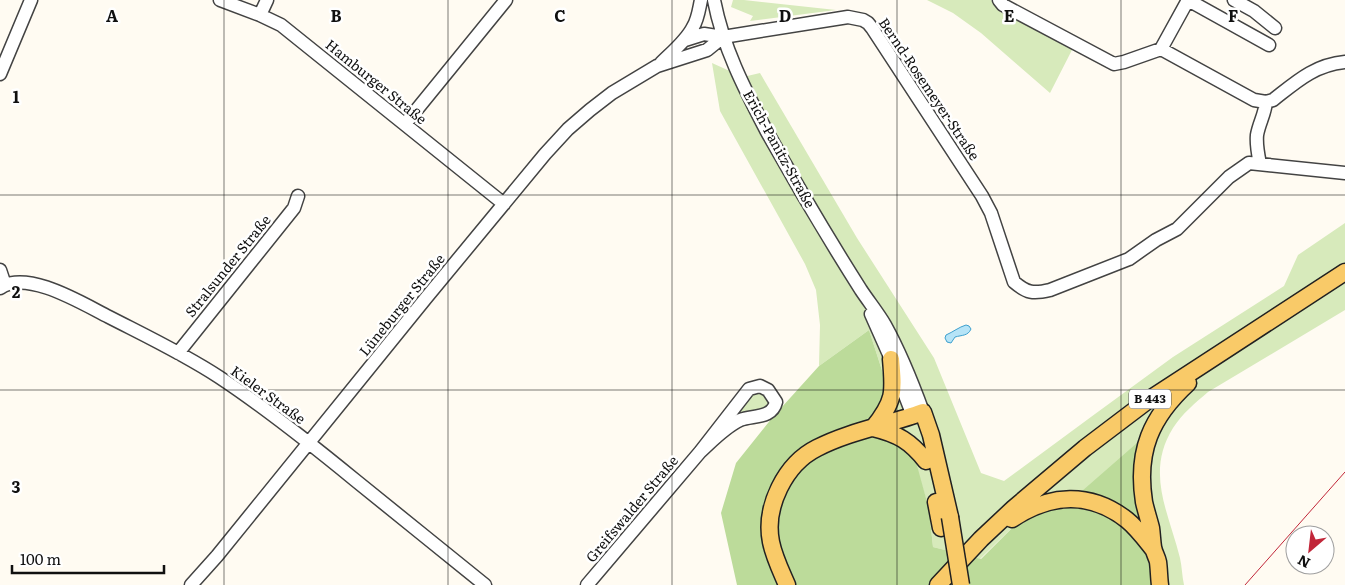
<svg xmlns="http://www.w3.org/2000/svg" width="1345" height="585" font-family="Literata,serif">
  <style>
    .green { fill: #d7eabb }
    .forest { fill: #bcdb9a }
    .water { fill: #b6e4f7; stroke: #3da0ce }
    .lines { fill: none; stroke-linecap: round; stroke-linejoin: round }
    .minor-casing { stroke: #434343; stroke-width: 15 }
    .major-casing { stroke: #212121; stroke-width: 19 }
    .minor { stroke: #fff; stroke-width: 12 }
    .major { stroke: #f9ca68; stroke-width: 16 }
    .tram { stroke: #c12639; stroke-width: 1 }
    .major-bridge-casing { stroke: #212121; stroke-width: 19; stroke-linecap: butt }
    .major-bridge { stroke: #f9ca68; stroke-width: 16 }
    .grid { fill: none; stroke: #101010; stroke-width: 1; stroke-opacity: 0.55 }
    .labels { text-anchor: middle; stroke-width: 5; stroke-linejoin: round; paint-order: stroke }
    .shield { fill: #fff; stroke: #585858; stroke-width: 1 }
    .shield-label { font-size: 12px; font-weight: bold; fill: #101010 }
    .street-label { font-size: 14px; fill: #101010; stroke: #fff }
    .grid-label { font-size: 16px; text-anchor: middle; font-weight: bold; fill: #101010; stroke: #fff; stroke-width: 5; stroke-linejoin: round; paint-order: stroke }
  </style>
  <rect width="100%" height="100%" fill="#fffbf2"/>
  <path class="green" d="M733,0H744L836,10L750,21L753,16L731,7Z
    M927,0H991L999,10L1073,48L1050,93L981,33L953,13Z
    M712,63L743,77L760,73L857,238L934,358L981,473L1004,481L1095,414L1173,357L1284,286L1298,255L1345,223V310L1208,392C1195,403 1182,414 1173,428C1145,473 1169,513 1180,558C1182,567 1182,576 1184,585H1152L1137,484L1025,515L980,559L933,547L929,509L903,422L888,389L869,330L819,366L820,325L816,290L805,264L720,111Z
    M760,386L775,408L732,419L734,409Z"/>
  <path class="forest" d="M869,330L888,389L903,422L913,451L929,509L933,547L981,559L1025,515L1066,505L1145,436L1137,484L1152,585H737L721,513L736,463L772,418L819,366Z"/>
  <path class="water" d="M966,325L969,326L971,329C968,336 962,335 955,337L951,343L947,342L945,338L946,335C953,332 959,327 966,325Z"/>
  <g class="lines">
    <defs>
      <path id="minor" d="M220,0L260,15L281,25L504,204
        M714,0C723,47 744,88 766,130C796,184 828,238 861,290C869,302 878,313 885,325C900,352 912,382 923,412
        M999,0L1003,5L1114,64L1124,62L1161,49L1254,100L1266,102L1273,100C1296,82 1314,65 1345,62
        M1188,0L1269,45
        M1234,0L1254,11L1275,28
        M260,15L267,0
        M685,40L704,34L723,37L848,17L863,20L868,23L872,28L982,196L991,213L1014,282C1027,293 1033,294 1050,290L1129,259L1156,240L1177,229L1229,177L1249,163L1345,173
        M1161,49L1188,0
        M661,63C672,52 686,41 693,27C698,19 699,9 701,0
        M0,74L31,0
        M405,124L506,0
        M1260,164C1258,154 1256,145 1257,135C1259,123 1265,114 1266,102
        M0,270L5,285
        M0,288C27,269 83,304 109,317C146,336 184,354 219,377C266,408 311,444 355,480C398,515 442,550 485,585
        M871,314L891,359L913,416
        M178,353L294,208L298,196
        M191,585L217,556L426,298L545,154L568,129L590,110L612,93L657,66L707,50L723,37
        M587,585L700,452L749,389L760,386L768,390L776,402C772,419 753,415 740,420C725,427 712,441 700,452"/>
      <path id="major" d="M873,428C895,401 894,392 891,359
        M873,428C898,434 910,441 926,461
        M936,502L941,528
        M1012,519C1050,494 1090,491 1127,520C1137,528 1145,539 1153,549
        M787,585C781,571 774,557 771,542C764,507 785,464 817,448C850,431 888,425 923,412L931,435L950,517
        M938,585L981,539L1014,508L1085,448L1147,401L1345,272
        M1160,585C1159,578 1159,569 1158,562C1157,557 1154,553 1153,547C1152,541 1152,535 1151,528C1149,520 1146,511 1144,502C1136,451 1151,417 1188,383"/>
    </defs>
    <use href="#minor" class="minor-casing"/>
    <use href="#major" class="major-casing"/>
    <use href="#minor" class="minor"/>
    <use href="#major" class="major"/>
    <path class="tram" d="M1245,585L1345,472"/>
    <defs>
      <path id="major-bridge" d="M950,517L961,585"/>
    </defs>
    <use href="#major-bridge" class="major-bridge-casing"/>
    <use href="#major-bridge" class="major-bridge"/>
  </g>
  <path class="grid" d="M224,0V585M448,0V585M672,0V585M897,0V585M1121,0V585M0,195H1345M0,390H1345"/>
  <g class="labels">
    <rect class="shield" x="1129" y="389.5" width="42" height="19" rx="4"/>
    <g class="shield-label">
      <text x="1150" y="403">B 443</text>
    </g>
    <g class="street-label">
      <text transform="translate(376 82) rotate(39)" y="5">Hamburger Straße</text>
      <text transform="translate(929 89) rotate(56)" y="5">Bernd-Rosemeyer-Straße</text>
      <text transform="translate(779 149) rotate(61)" y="5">Erich-Panitz-Straße</text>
      <text transform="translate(228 266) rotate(-51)" y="5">Stralsunder Straße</text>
      <text transform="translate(402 305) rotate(-51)" y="5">Lüneburger Straße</text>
      <text transform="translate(268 395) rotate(36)" y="5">Kieler Straße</text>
      <text transform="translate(632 509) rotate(-50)" y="5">Greifswalder Straße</text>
    </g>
  </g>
  <g class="grid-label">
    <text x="112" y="22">A</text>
    <text x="336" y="22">B</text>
    <text x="560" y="22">C</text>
    <text x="785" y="22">D</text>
    <text x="1009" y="22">E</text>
    <text x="1233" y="22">F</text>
    <text x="16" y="103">1</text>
    <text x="16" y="298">2</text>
    <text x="16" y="493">3</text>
  </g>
  <g transform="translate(1310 550) rotate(208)"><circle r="24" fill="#ffffff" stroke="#9f9f9f"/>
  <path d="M0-4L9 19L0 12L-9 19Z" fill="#c12639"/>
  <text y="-8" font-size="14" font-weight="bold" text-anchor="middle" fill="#101010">N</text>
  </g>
  <path d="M12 565v8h152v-8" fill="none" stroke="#101010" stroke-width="2.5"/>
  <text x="20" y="565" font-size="15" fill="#101010" stroke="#ffffff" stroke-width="4" paint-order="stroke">100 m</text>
</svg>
